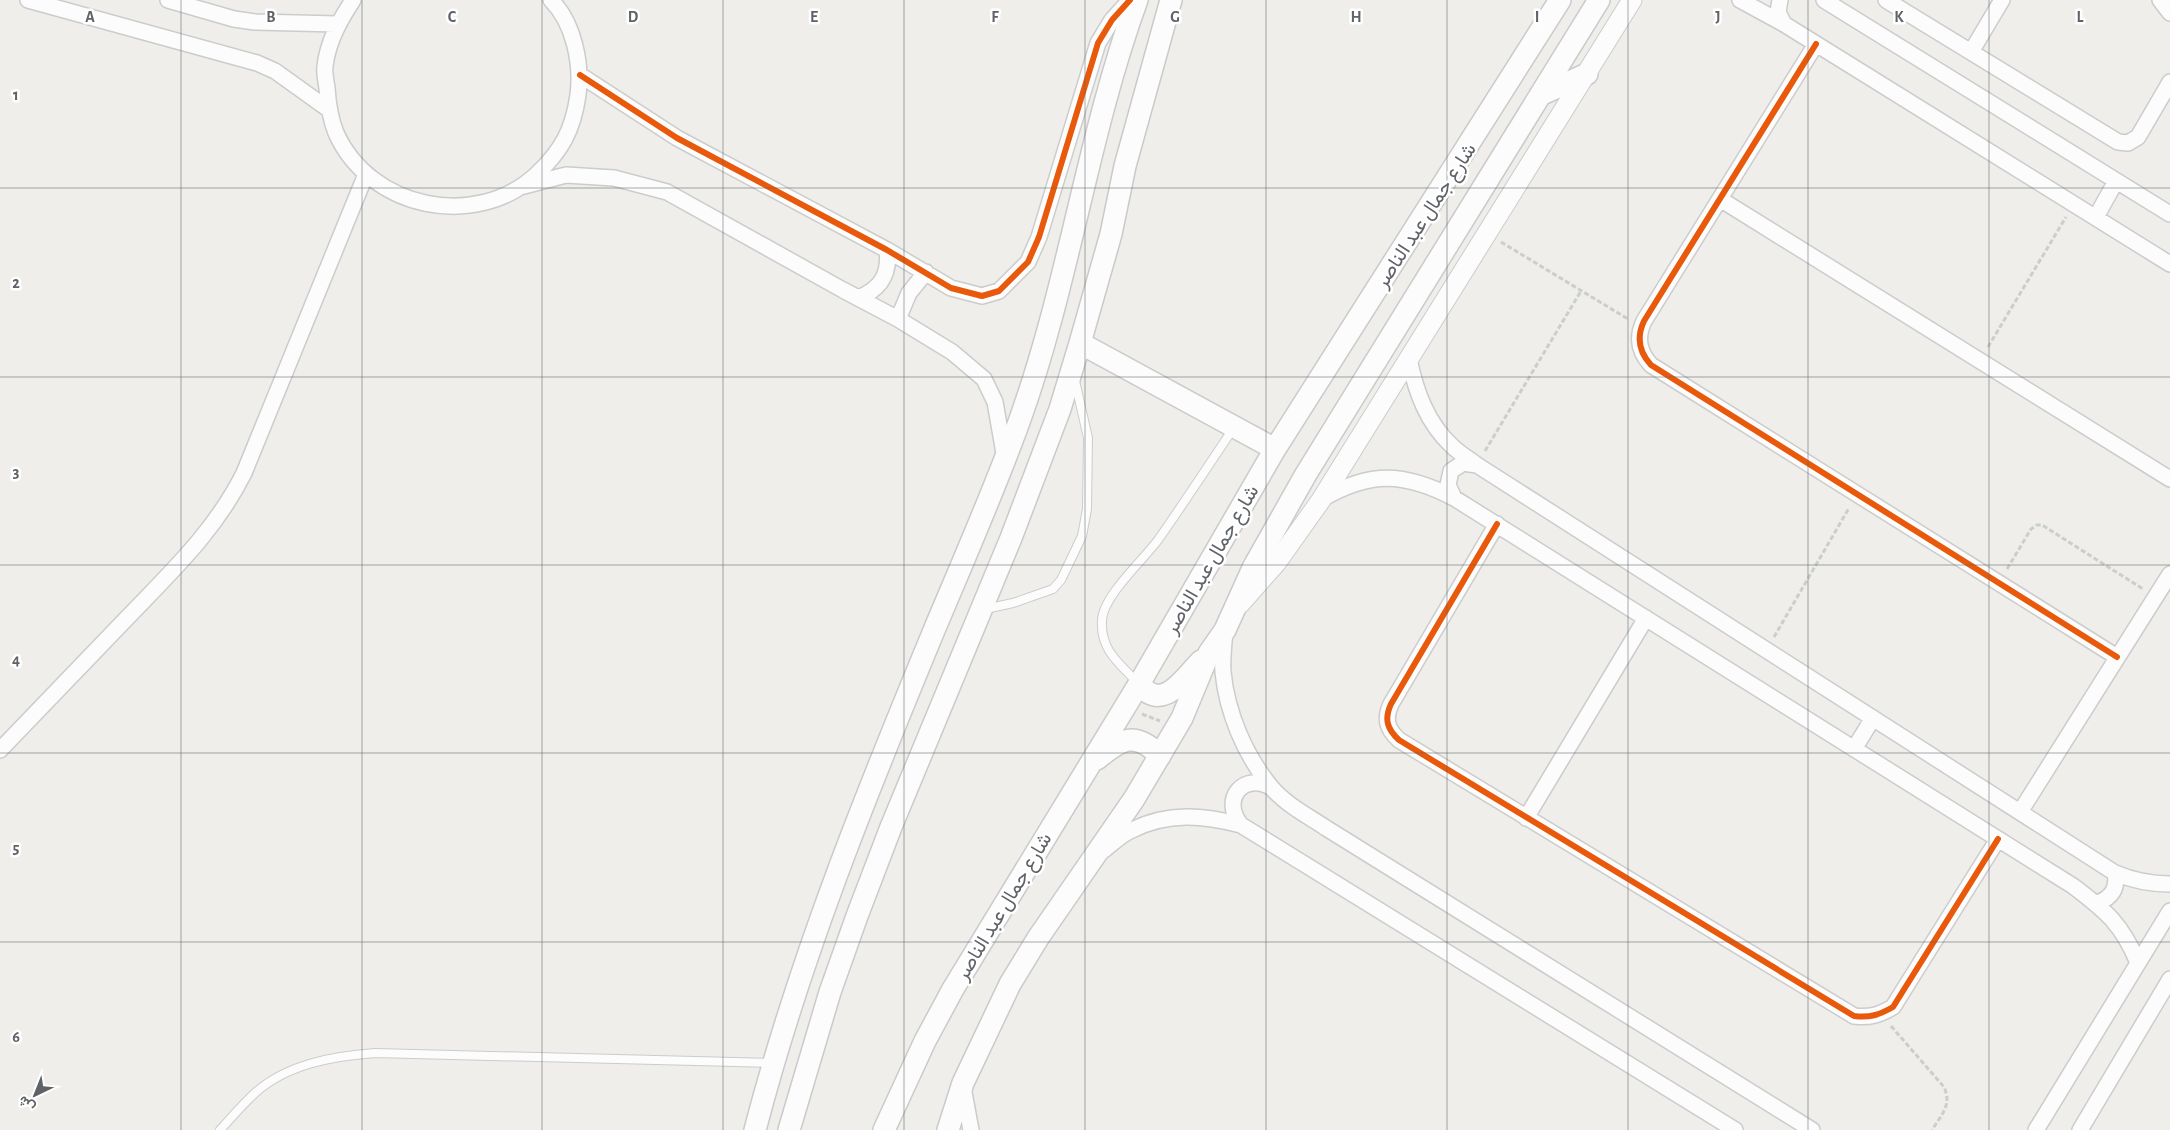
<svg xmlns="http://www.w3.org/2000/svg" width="2170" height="1130" font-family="'Alegreya Sans',Vazirmatn,sans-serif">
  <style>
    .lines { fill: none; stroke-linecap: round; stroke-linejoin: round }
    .service-casing { stroke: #cbcccc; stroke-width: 10 }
    .minor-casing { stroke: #cbcccc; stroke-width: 18 }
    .tertiary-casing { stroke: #cbcccc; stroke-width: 21 }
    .secondary-casing { stroke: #cacacb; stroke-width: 24 }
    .path { stroke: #cacfcc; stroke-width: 3; stroke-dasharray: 5 2.5; stroke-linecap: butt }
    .service { stroke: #fdfcfc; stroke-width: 8 }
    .minor { stroke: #fdfcfc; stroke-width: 15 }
    .tertiary { stroke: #fdfcfc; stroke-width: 19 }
    .secondary { stroke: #fdfcfc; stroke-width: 21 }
    .cycleway-casing { stroke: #fff; stroke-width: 9 }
    .cycleway { stroke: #e8590c; stroke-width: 6 }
    .grid { fill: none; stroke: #5f6368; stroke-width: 1; stroke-opacity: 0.55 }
    .labels { text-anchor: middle; stroke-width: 5; stroke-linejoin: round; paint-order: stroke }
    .street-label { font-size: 20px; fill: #5f6368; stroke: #fff }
    .grid-label { font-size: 16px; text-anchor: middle; font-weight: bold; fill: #5f6368; stroke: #fff; stroke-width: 5; stroke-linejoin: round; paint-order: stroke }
  </style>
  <rect width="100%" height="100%" fill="#efeeea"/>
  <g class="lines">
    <defs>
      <path id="service" d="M985,609L1013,603L1053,589L1061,580L1082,536L1087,509L1088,438L1075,381
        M1138,683C1119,663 1100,650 1102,620C1103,596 1144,559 1158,540C1184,503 1208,466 1233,429
        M220,1130C231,1118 242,1105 255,1093C287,1064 334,1056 375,1053L772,1063"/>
      <path id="minor" d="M28,0L257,63L275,71L328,109
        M168,0L234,19L255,22L337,24
        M353,0C340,20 328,41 325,66C324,73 326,81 327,88C328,104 330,118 336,133C370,209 476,231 537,174C562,150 573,130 578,95C582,64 574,23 551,0
        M1740,0L1784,24L2170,264
        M1780,0L1778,12L1784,24
        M1824,0L2170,214
        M1886,0L2118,142L2128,143L2138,137L2170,82
        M2160,0L2170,13
        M1816,44L1644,321C1636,338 1639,352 1651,365L2117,657
        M1971,52L2002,0
        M580,75L677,138L887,250L951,288L982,296L999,291L1028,262L1039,237L1098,43L1112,20L1130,0
        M524,186L566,175L614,178L667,192L843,290L898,319L952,352L984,379L995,402L1005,459
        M1720,199L2170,479
        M2096,217L2116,181
        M858,298C881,289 890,274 887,250
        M898,319L909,293L926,272
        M1409,359C1416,392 1427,423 1452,446C1459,453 1469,459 1477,465L2115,873C2134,881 2150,884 2170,884
        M1454,498L1448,485L1451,471L1463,463L1477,465
        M1322,499C1370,471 1404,472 1454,498L2073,886C2106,911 2122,924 2138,963
        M1497,524L1391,704C1384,719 1387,729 1399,740L1854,1016C1870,1018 1879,1015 1893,1007L1998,839
        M1225,630C1224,644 1222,658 1223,672C1227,713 1245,755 1271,787C1285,804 1308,816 1326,828L1812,1130
        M1854,749L1873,718
        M0,750C42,706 85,662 127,618C172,571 215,531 244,473L366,174
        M2020,812L2170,574
        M1526,818L1646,618
        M1241,825C1220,799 1244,771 1272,788
        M1104,850C1113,843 1122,834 1132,830C1168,812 1203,815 1241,825L1735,1130
        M2097,903C2112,898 2118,888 2115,873
        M963,1087L971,1130
        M2036,1130L2170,911
        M2080,1130L2170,979"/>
      <path id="tertiary" d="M1240,604L1277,562L1321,500L1632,0"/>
      <path id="secondary" d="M1540,95L1587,74
        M1080,343L1275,449
        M1139,684C1163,713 1183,679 1201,661
        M1097,759C1121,739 1135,730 1160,756
        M755,1130C800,957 867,792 935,628C964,559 994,491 1019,422C1069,284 1087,137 1137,0
        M789,1130L830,992L857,916L891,827L1011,538L1060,409L1080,343L1111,234L1125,166L1171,0
        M884,1130L925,1041L953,989L1139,684L1275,449L1560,0
        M948,1130L963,1083L1010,984L1038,938L1134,799L1182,718L1209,653L1225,630L1253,568L1306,474L1599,0"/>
    </defs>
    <use href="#service" class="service-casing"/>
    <use href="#minor" class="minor-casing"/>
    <use href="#tertiary" class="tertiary-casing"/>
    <use href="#secondary" class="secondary-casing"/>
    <path class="path" d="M1501,242L1628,319
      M1988,347L2066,217
      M1485,451L1581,291
      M2007,569L2031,529L2037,525H2042L2143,589
      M1774,637L1849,508
      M1142,714L1160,721
      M1891,1026L1944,1087C1952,1105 1942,1114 1932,1130"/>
    <use href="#service" class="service"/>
    <use href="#minor" class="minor"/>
    <use href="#tertiary" class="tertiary"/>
    <use href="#secondary" class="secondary"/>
    <defs>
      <path id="cycleway" d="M1816,44L1644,321C1636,338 1639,352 1651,365L2117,657
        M580,75L677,138L887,250L951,288L982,296L999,291L1028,262L1039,237L1098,43L1112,20L1130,0
        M1497,524L1391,704C1384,719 1387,729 1399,740L1854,1016C1870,1018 1879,1015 1893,1007L1998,839"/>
    </defs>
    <use href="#cycleway" class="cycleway-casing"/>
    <use href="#cycleway" class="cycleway"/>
  </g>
  <path class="grid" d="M181,0V1130M362,0V1130M542,0V1130M723,0V1130M904,0V1130M1085,0V1130M1266,0V1130M1447,0V1130M1628,0V1130M1808,0V1130M1989,0V1130M0,188H2170M0,377H2170M0,565H2170M0,753H2170M0,942H2170"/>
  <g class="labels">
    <g class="street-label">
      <text transform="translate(1425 215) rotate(-57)" y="7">شارع جمال عبد الناصر</text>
      <text transform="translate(1211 559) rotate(-60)" y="7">شارع جمال عبد الناصر</text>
      <text transform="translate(1003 906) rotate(-59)" y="7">شارع جمال عبد الناصر</text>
    </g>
  </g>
  <g class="grid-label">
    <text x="90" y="22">A</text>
    <text x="271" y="22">B</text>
    <text x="452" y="22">C</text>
    <text x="633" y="22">D</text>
    <text x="814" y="22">E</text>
    <text x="995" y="22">F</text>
    <text x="1175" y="22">G</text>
    <text x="1356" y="22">H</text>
    <text x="1537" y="22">I</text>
    <text x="1718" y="22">J</text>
    <text x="1899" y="22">K</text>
    <text x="2080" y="22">L</text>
    <text x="16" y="100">1</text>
    <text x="16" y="288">2</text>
    <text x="16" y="477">3</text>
    <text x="16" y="665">4</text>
    <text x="16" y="853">5</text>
    <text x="16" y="1042">6</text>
  </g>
  <g transform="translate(35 1095) rotate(223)" stroke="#ffffff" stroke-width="4" paint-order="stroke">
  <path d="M0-4L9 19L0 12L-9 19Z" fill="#5f6368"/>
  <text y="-8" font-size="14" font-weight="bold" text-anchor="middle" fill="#5f6368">ش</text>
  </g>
</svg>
